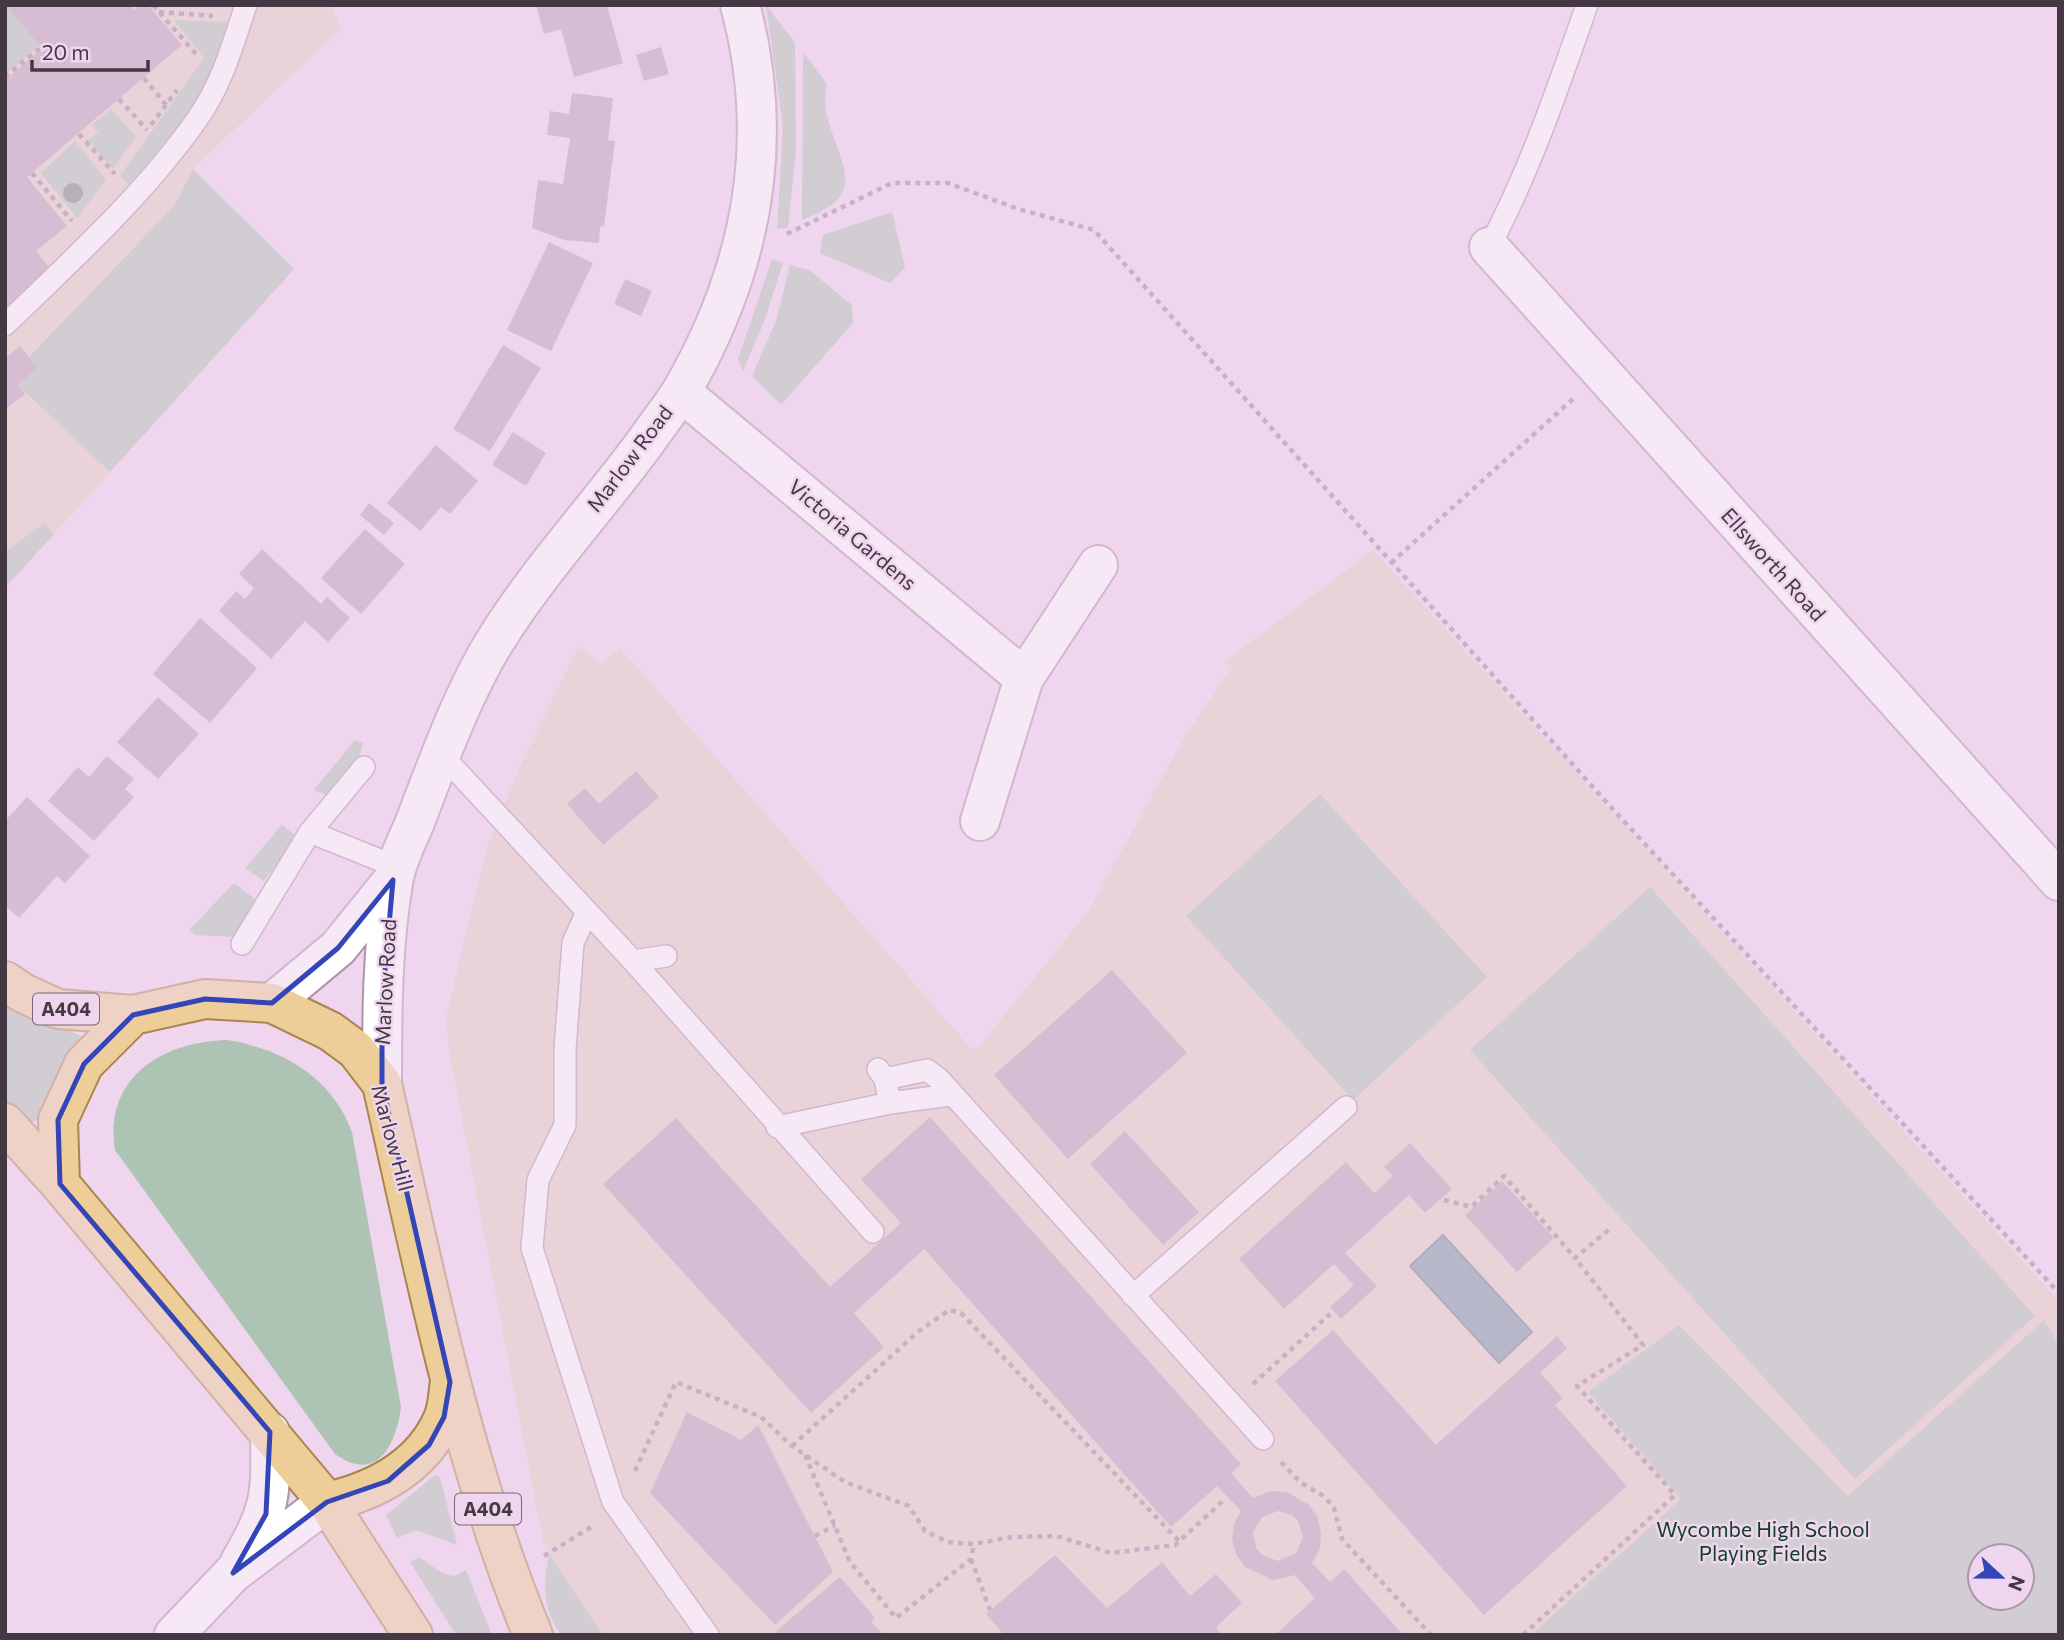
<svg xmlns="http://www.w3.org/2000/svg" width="2064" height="1640" font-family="Commissioner,sans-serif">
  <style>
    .education { fill: #e3d1c1; fill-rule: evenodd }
    .green { fill: #adc3b3; fill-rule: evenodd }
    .water { fill: #7497a2; stroke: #667b86; stroke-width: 2 }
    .building { fill: #b89fb6; fill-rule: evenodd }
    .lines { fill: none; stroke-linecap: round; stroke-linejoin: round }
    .service-casing { stroke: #ad94ab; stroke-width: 24 }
    .minor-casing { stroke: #ad94ab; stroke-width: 42 }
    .tertiary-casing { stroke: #ad94ab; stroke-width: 42 }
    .primary-casing { stroke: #ab854e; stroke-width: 42 }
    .path { stroke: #998697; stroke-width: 4.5; stroke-dasharray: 5 5; stroke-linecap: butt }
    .service { stroke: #fff; stroke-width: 21 }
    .minor { stroke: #fff; stroke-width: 38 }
    .tertiary { stroke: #fff; stroke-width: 38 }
    .primary { stroke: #eece98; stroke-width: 38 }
    .tree { fill: #74847f }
    .marked { fill: none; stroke: #3445b7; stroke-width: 5; stroke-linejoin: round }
    .labels { text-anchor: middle; stroke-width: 5; stroke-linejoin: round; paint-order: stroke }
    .shield { fill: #efd5ed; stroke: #776876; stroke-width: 2 }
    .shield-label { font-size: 19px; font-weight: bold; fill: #443943 }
    .street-label { font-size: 21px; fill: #443943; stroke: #efd5ed }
    .park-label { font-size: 21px; fill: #104125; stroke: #efd5ed }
  </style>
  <rect width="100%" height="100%" fill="#efd5ed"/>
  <path class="education" d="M5,5H331L341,28L193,169L294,269L5,588Z
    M1373,550L2059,1301V1635H603L549,1554L543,1541L450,1056L446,1017L487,848L517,773L578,647L602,663L620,648L968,1045L976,1050L1088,912L1184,738L1231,669L1224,662ZM1980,1556H2022V1598H1980Z"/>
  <path class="green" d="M5,5L40,45L5,75Z
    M766,5L795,43L796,150L788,228L777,229L783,127Z
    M174,20L227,22L215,66L199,103L132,188L120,176L204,58Z
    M803,52L827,84C826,92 824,103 826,111C837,163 874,193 802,220Z
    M111,109L136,137L113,169L88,140L98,132L92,125Z
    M75,141L106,180L77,218L41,173Z
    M193,169L294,269L110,472L18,385L38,368L29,357L175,205Z
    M892,212L905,267L890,283L820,253L823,235Z
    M772,259L783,263L764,322L743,371L738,359Z
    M790,265L809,270L852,305L853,323L781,405L752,376L776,321Z
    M44,523L54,534L5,588V552Z
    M355,740L363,743L360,754L326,795L314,790Z
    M1320,794L1487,977L1353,1100L1186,916Z
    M282,825L296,836L264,881L245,868Z
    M234,883L255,899L235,937L195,935L189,930Z
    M1650,887L2035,1316L1855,1479L1470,1050Z
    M5,1005L84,1037L44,1117L29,1124L20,1120L5,1102Z
    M227,1040C283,1049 332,1078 352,1132L401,1407C396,1445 377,1484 335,1454L115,1150C104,1078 161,1042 227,1040Z
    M2044,1320L2059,1345V1635H1531L1681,1499L1588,1392L1679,1325L1848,1496ZM1980,1556H2022V1598H1980Z
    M435,1475L440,1477L457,1545L416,1530L397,1538L386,1515Z
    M549,1554L603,1635H561C542,1609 543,1584 549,1554Z
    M419,1557L442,1573L454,1576L466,1570L492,1635H456L410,1562Z"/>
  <path class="water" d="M1443,1235L1532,1332L1499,1363L1410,1266Z"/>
  <path class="building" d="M5,5H130L134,10L140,5H148L182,45L27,177L67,226L36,251L53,272L5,312V81L42,48Z
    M536,5H607L623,63L574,77L561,29L544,34Z
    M661,47L669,74L644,81L636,55Z
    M572,93L613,98L608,140L615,141L604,226L600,227L599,243L564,240L532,228L538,180L563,184L570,138L547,135L550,111L569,114Z
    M549,242L593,263L551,351L507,330Z
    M625,279L652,291L641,316L614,304Z
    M503,345L541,368L490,451L453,429Z
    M20,346L38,368L18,385L25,394L5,410V358Z
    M513,432L546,453L526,486L492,465Z
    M436,445L478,481L450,514L441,507L420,531L387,503Z
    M369,503L394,523L384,535L360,515Z
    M365,529L405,564L361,614L321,578Z
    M262,549L321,604L327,597L350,618L328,642L305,621L271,659L219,611L236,591L245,599L254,588L239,574Z
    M200,618L257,668L210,723L153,674Z
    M158,697L199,734L158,779L117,742Z
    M107,756L134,779L125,789L134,797L94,841L48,801L78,767L89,777Z
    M636,771L659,797L603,845L567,804L585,788L599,804Z
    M27,797L90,856L65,883L57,876L19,918L5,905V821Z
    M1112,970L1187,1053L1068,1159L994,1075Z
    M930,1117L1241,1464L1231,1473L1253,1498L1271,1491L1287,1492L1309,1505L1318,1518L1321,1533L1320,1548L1312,1563L1330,1582L1344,1569L1403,1635H1275L1315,1598L1295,1575L1273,1580L1245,1567L1236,1554L1232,1539L1234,1524L1241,1511L1217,1486L1171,1527L924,1249L854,1313L884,1347L811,1413L603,1184L676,1118L830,1287L901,1223L861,1179ZM1278,1511L1292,1515L1298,1521L1303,1537L1296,1553L1278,1561L1262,1555L1256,1548L1253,1532L1262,1517Z
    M1125,1131L1199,1212L1163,1245L1090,1164Z
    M1410,1143L1452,1189L1425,1213L1409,1195L1345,1253L1377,1286L1341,1319L1330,1307L1354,1285L1334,1264L1284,1309L1239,1259L1346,1162L1374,1193L1393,1176L1384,1167Z
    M1502,1181L1554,1238L1517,1272L1465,1215Z
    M1333,1330L1436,1445L1557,1336L1567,1348L1540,1373L1563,1398L1555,1405L1627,1486L1484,1615L1275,1381Z
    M687,1412L741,1440L758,1425L833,1572L775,1625L650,1493Z
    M1055,1555L1107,1608L1162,1562L1190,1596L1216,1574L1242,1603L1216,1627L1221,1635H1004L986,1614Z
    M840,1577L875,1618L871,1622L884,1635H779L776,1631Z"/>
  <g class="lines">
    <defs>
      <path id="service" d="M1489,247C1530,171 1558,87 1587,5
        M5,325C72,260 145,194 198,118C222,84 233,44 246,5
        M441,754L633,961L873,1232
        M310,832L397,867
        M586,914L573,943L565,1049V1125L538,1180L532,1248L613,1502L708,1635
        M242,944L310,832L364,767
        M633,961L666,956
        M885,1079L927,1070L939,1079L1263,1439
        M890,1103L950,1095
        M777,1127L890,1103L885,1079L878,1069
        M1133,1296L1346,1107"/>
      <path id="minor" d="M1489,247L2059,881
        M681,392L1024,678L980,821
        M1024,678L1098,565
        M240,1562C272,1508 271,1494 270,1432
        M174,1635L233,1573L327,1502"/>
      <path id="tertiary" d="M272,1003L338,948L393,880
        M382,1084C382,1017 382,949 393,883C396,862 407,841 415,822C437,764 464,690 497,638C541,568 598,507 647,440C658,424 671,408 681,392C752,270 777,142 740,5"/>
      <path id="primary" d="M5,981L23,993L58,1009L133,1015L205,999L272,1003L330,1031L356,1050L382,1084C424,1269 460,1458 533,1635
        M5,1123L60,1184L327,1502L413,1635
        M60,1184L58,1120L84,1064L133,1015
        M327,1502C375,1491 422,1467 443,1419C448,1408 448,1393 450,1382"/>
    </defs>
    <use href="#service" class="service-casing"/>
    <use href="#minor" class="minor-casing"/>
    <use href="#tertiary" class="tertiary-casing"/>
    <use href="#primary" class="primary-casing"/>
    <path class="path" d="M153,5L196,54
      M159,12L213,16
      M5,77L41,47
      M144,78L166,105
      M119,99L147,130
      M151,125L177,90
      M79,134L115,174
      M32,173L72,221
      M787,234L892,183H948L1018,209L1094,230L1609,805L2059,1293
      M1391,563L1573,399
      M1444,1200L1471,1207L1504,1176L1575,1258
      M1253,1384L1330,1314
      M792,1446L919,1331L949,1310L961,1313L1179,1541
      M805,1455L850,1562L896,1618L971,1559L974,1544
      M1281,1462L1300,1482L1325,1497L1334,1508L1342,1539L1431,1635
      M635,1471L676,1382L761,1417L792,1446L845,1482L909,1506L925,1531L948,1542L974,1544L1012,1537L1057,1536L1111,1553L1175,1545L1224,1500
      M815,1536L835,1525
      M544,1556L593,1526
      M971,1559L990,1610
      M1523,1635L1675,1495L1577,1386L1643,1345L1575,1258L1612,1227"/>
    <use href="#service" class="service"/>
    <use href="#minor" class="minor"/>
    <use href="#tertiary" class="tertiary"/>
    <use href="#primary" class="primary"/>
  </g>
  <circle class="tree" cx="73" cy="193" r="10"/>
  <path d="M0 0H2064V1640H0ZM393,880L382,1004V1084L450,1382L444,1417L429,1445L388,1481L327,1502L233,1573L266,1514L270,1432L60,1184L58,1120L84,1064L133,1015L205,999L272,1003L338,948Z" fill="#efd5ed" fill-opacity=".55" fill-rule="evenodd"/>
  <path class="marked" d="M393,880L382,1004V1084L450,1382L444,1417L429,1445L388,1481L327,1502L233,1573L266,1514L270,1432L60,1184L58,1120L84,1064L133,1015L205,999L272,1003L338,948Z"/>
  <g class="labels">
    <g class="shield">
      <rect x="33" y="993.5" width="66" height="31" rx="5"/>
      <rect x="455" y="1493.5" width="66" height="31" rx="5"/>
    </g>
    <g class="shield-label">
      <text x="66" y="1016">A404</text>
      <text x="488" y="1516">A404</text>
    </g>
    <g class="street-label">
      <text transform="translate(630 459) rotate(-53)" y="7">Marlow Road</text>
      <text transform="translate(852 535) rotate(40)" y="7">Victoria Gardens</text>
      <text transform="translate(1773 565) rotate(48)" y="7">Ellsworth Road</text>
      <text transform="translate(386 982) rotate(-87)" y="7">Marlow Road</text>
      <text transform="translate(392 1138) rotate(75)" y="7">Marlow Hill</text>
    </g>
    <g class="park-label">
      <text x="1763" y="1537">Wycombe High School<tspan x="1763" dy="24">Playing Fields</tspan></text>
    </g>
  </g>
  <rect width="2064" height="1640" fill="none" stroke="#443943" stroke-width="14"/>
  <g transform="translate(2001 1577) rotate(112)"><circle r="33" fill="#efd5ed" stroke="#ab97a9" stroke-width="2"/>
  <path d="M0-5L12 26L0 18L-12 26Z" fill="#3445b7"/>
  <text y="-10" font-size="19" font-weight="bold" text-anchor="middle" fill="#443943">N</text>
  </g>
  <path d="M32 60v10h116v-10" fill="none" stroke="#443943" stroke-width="3.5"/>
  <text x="42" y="60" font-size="21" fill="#443943" stroke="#efd5ed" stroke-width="5" paint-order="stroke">20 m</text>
</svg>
